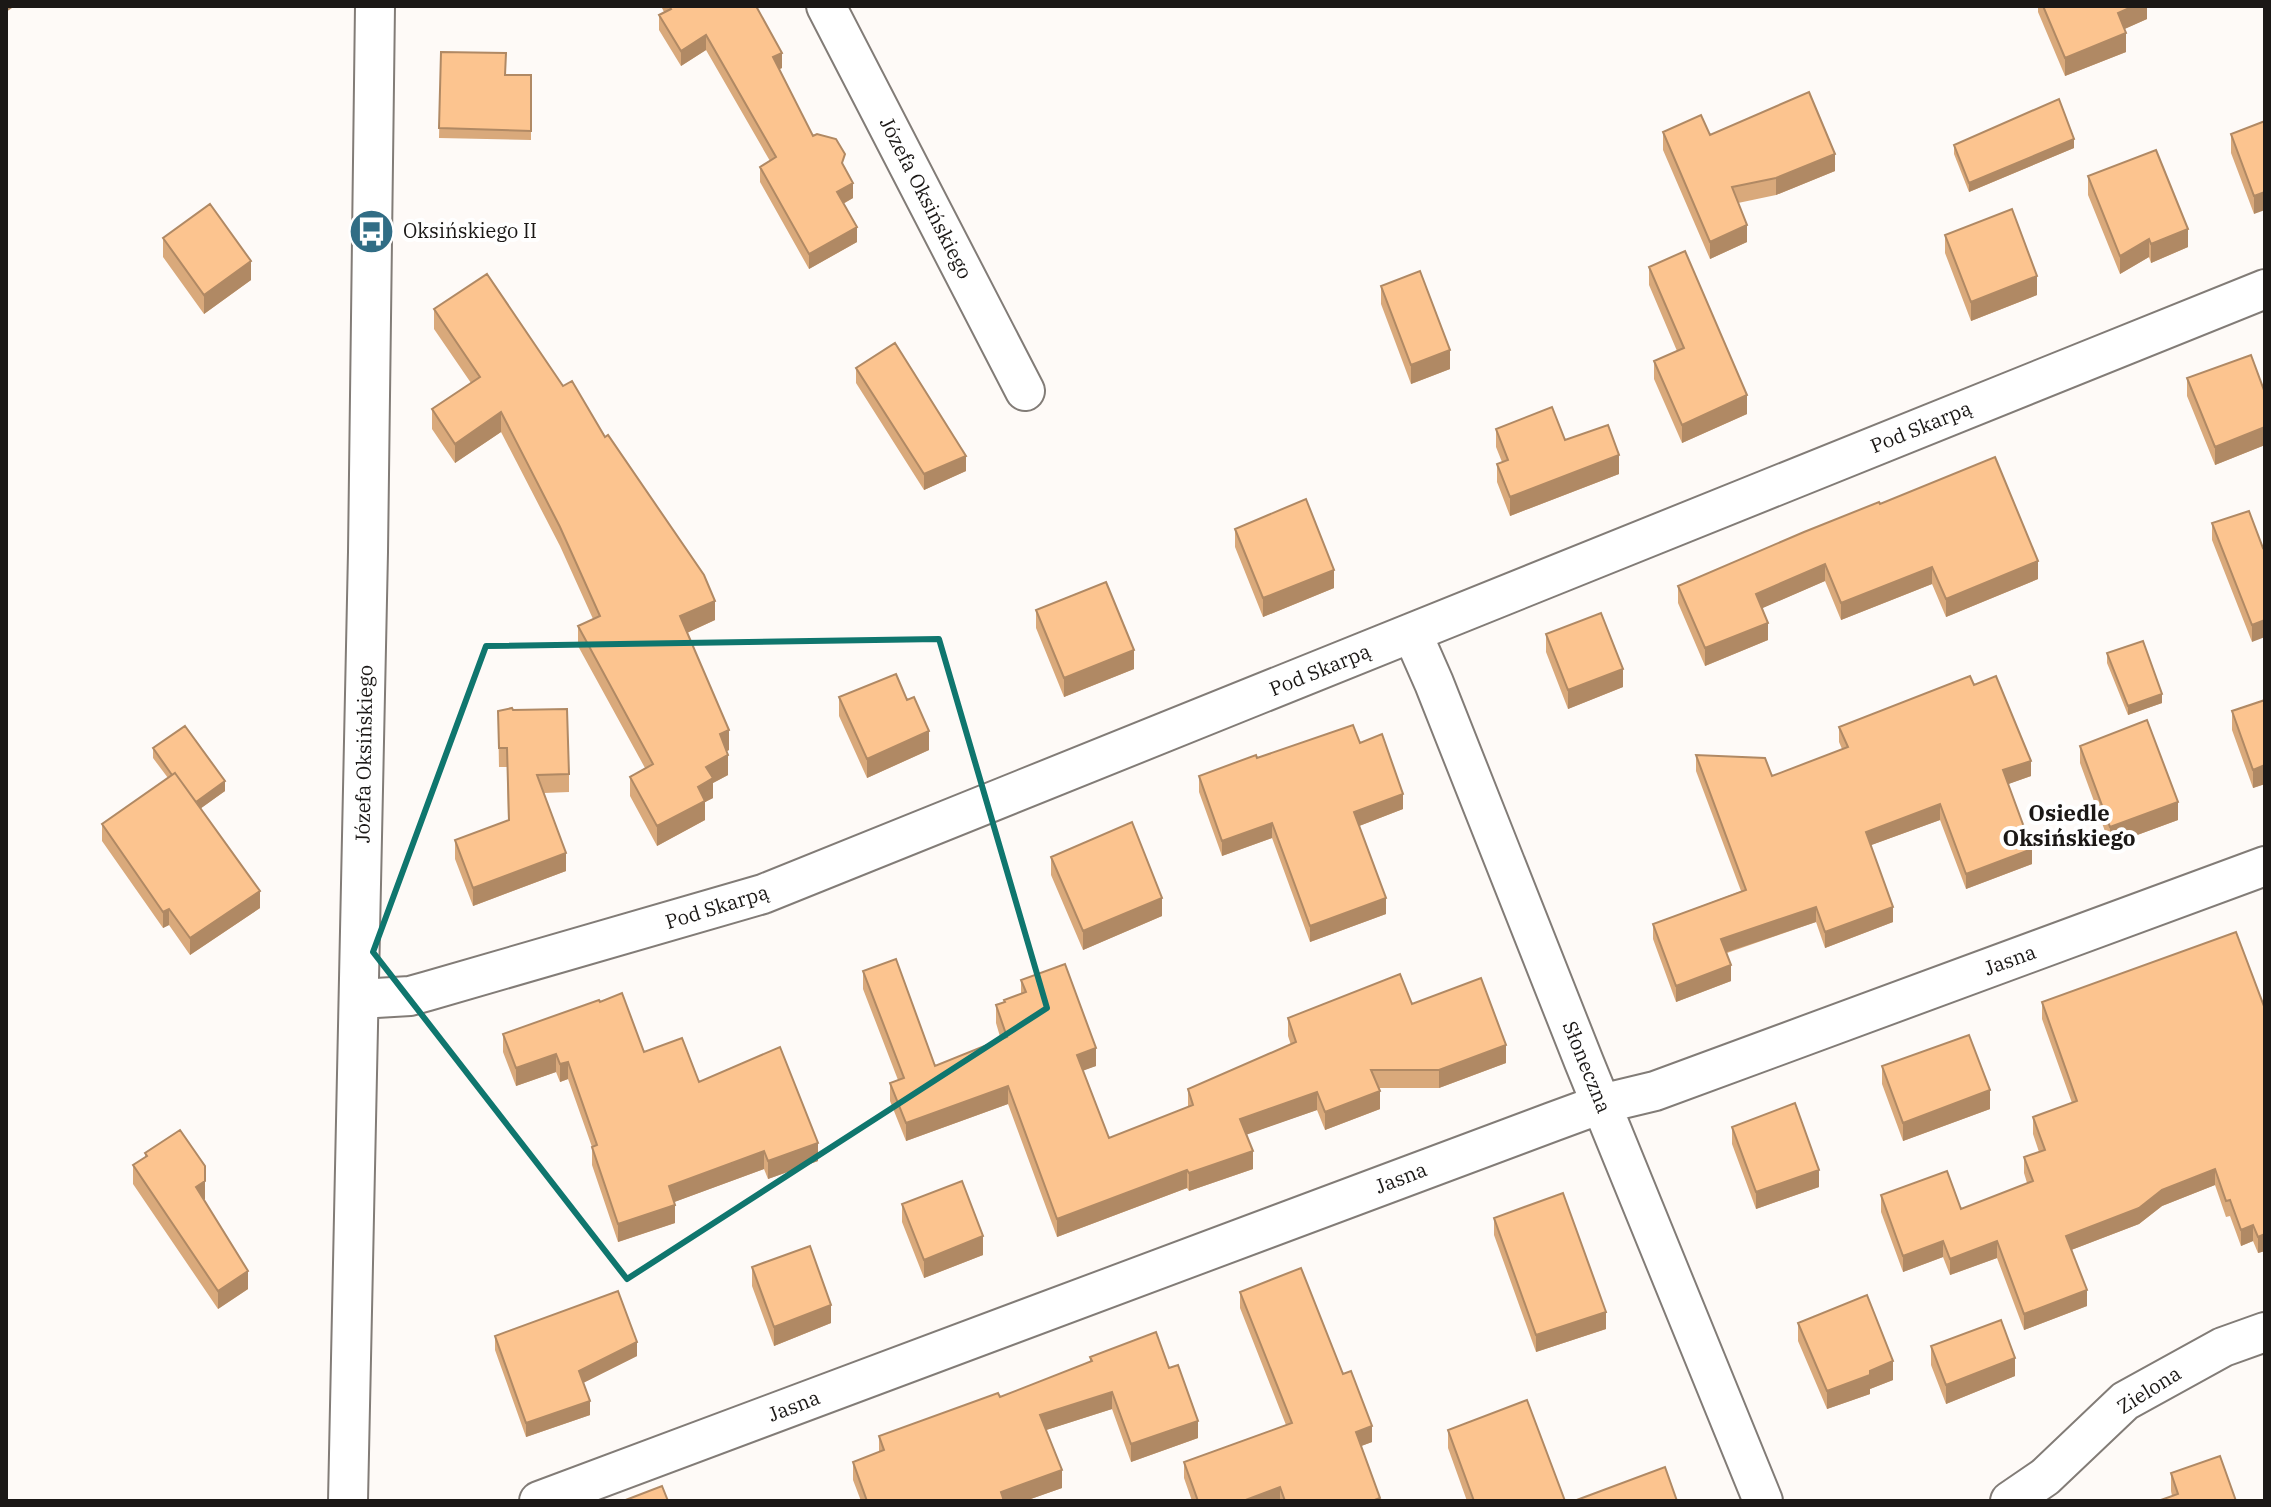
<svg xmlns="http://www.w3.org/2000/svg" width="2271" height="1507" font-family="'IBM Plex Serif',serif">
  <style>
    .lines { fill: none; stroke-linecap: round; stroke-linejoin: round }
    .street-casing { stroke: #827c77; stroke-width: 42 }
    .street { stroke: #fff; stroke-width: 38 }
    .wall { fill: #d9a97b }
    .shaded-wall { fill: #b08964 }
    .building { fill: #fcc48f; stroke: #b08964; stroke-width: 2 }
    .marked { fill: none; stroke: #0f766e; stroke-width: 6; stroke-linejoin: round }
    .labels { text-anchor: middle; stroke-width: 8; stroke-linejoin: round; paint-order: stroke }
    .street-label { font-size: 20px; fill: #1b1816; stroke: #fff }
    .poi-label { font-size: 20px; fill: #1b1816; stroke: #fff; text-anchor: start }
    .neighbourhood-label { font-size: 22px; font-weight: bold; fill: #1b1816; stroke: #fff }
  </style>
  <rect width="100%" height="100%" fill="#fefaf7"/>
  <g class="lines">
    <defs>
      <path id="street" d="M826,6L1025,391
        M1412,633L1434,683L1584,1062L1763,1501
        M359,999L410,996L428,991L763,894L2265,289
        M348,1501L368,552L375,6
        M539,1501L1552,1122L1601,1104L1655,1091L2265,866
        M2010,1501L2045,1477L2125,1401L2223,1347L2265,1332"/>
    </defs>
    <use href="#street" class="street-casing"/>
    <use href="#street" class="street"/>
  </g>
  <path class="wall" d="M661,6H756L782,68L779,69L813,136L845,167L853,198L843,204L857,242L809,269L760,182V167L770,161L706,50L681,66L659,30V15L664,12Z
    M2038,6H2147V19L2124,29L2126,52L2065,76L2038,12Z
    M441,52L505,75H531V140L439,138Z
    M2265,121L2254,214L2231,153V134Z
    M1663,132L1710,135L1835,171L1776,195L1738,203L1747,242L1710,259L1663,150Z
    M1954,145L2074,148L1969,192L1954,154Z
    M2088,176L2188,247L2151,263L2149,257L2120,274L2088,195Z
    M1945,235L2037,295L1971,321L1945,253Z
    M163,238L251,280L204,314L163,257Z
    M1649,267L1747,414L1682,443L1654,379V361L1677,351L1649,285Z
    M1381,286L1450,369L1411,384L1381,304Z
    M434,309L715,620L687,633L729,750L727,751L728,775L713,783V798L705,802V820L657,846L630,796V777L645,768L578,646V626L593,619L560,546L501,432L455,463L432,429V409L471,383L434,329Z
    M856,368L966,471L924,490L856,383Z
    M2187,378L2265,393V445L2215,465L2187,396Z
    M1496,429L1565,440L1619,474L1510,516L1497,482V464L1502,462L1496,447Z
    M1880,504L2038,579L1946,617L1932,584L1841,620L1825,581L1762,608L1768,640L1705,666L1678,603V586Z
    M2212,523L2263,548L2252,642L2212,540Z
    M1235,529L1334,588L1263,617L1235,547Z
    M1036,610L1134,669L1064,697L1036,628Z
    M1546,634L1623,687L1568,709L1546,652Z
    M2107,653L2162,703L2128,715L2107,663Z
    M1974,685L2031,776L2008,784L2032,864L1966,889L1940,820L1871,845L1893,922L1825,948L1816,922L1727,953L1731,981L1676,1002L1653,939V924L1741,891L1696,771V755L1772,776L1842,749L1839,742V727Z
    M839,697L929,750L867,778L839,716Z
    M2265,700V784L2253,788L2232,730V711Z
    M513,710L569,774V792L544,793L566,871L473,906L455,859V840L508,820L507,767H499L498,711Z
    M1360,743L1403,809L1359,826L1386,914L1310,942L1272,838L1222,856L1199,792V776L1257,758Z
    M2080,746L2178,820L2110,845L2080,763Z
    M153,748L225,791L201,808L260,908L190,955L169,925L163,928L102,841V824L168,778L153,758Z
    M1051,857L1162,916L1083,950L1051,875Z
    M863,971L935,1066L1001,1040L996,1023V1005L1004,1003V1000L1021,994V980L1096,1066L1083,1070L1109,1138L1188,1107V1089L1291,1045L1288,1036V1018L1412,1004L1506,1063L1439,1088H1378L1380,1109L1325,1130L1317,1110L1247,1134L1253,1169L1189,1191L1187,1188L1057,1237L1008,1104L906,1141L890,1101V1083L898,1080L863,989Z
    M600,1002L644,1052L699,1082L818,1161L768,1179L764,1169L674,1202L675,1223L618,1242L592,1165V1147L568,1079L560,1082L556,1072L516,1086L503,1052V1034Z
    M2042,1002L2265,1009V1251L2258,1253L2253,1241L2241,1246L2230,1216L2226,1217L2215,1185L2162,1206L2139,1224L2071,1250L2087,1306L2024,1330L1997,1258L1950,1275L1943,1257L1903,1272L1881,1212V1195L1961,1209L2027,1183L2024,1173V1157L2039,1152L2033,1134V1117L2072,1103L2042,1019Z
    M1882,1066L1990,1109L1903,1141L1882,1084Z
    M1732,1127L1819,1187L1756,1209L1732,1144Z
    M145,1153L205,1199L204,1200L248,1289L218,1309L133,1184V1165L145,1157Z
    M902,1204L983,1255L924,1278L902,1222Z
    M1494,1218L1606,1329L1536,1352L1494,1235Z
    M752,1267L831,1323L774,1346L752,1286Z
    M1240,1292L1343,1374L1372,1442L1361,1446L1380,1501H1192L1184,1478V1462L1286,1425L1240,1308Z
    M1798,1323L1893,1380L1870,1389V1394L1827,1409L1798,1341Z
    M495,1336L637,1356L583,1383L590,1415L526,1437L495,1350Z
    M1931,1346L2015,1376L1946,1404L1931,1365Z
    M1090,1357L1198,1438L1131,1462L1112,1409L1046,1430L1062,1488L1025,1501H861L853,1480V1462L879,1452V1436L1000,1397L1090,1362Z
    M1448,1430L1565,1501H1467L1448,1448Z
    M2171,1473L2236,1501L2172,1496L2171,1491Z"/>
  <path class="shaded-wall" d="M6,6H15L6,12Z
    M2134,6H2147V19L2118,32V13Z
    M2126,33V52L2065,76V58Z
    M706,35V50L681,66V51Z
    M782,53V68L773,72V57Z
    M2074,139V148L1969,192V183Z
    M1835,154V171L1776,195V178Z
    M853,183V198L837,207V192Z
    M2265,192V210L2254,214V196Z
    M1747,225V242L1710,259V242Z
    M857,227V242L809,269V254Z
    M2188,229V247L2151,263V244Z
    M2149,239V257L2120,274V256Z
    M251,261V280L204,314V295Z
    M2037,276V295L1971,321V302Z
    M1450,350V369L1411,384V365Z
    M1747,395V414L1682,443V425Z
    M501,412V432L455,463V444Z
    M2265,427V445L2215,465V447Z
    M1619,455V474L1510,516V497Z
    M966,456V471L924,490V474Z
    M2038,561V579L1946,617V599Z
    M1825,564V581L1756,611V594Z
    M1932,567V584L1841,620V603Z
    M1334,570V588L1263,617V598Z
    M715,601V620L680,636V616Z
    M2265,620V637L2252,642V625Z
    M1768,623V640L1705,666V648Z
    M1134,650V669L1064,697V678Z
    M1623,669V687L1568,709V690Z
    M2162,694V703L2128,715V706Z
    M729,730V750L720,754V734Z
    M929,731V750L867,778V759Z
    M728,755V775L713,783V798L705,802V820L657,846V826L698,787L706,767Z
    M2031,761V776L2003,786V770Z
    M2265,765V784L2253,788V770Z
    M225,781V791L193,814V805Z
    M1403,794V809L1354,828V812Z
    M2178,802V820L2110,845V827Z
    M1940,804V820L1866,847V832Z
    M1272,823V838L1222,856V841Z
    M2032,849V864L1966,889V874Z
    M566,853V871L473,906V888Z
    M260,891V908L190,955V938Z
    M1162,898V916L1083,950V931Z
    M1386,898V914L1310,942V926Z
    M1816,907V922L1721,954V939Z
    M1893,907V922L1825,948V932Z
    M169,909V925L163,928V912Z
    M1731,965V981L1676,1002V986Z
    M1506,1045V1063L1439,1088V1070Z
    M1096,1048V1066L1077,1073V1055Z
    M556,1054V1072L516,1086V1068Z
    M568,1062V1079L560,1082V1064Z
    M1008,1086V1104L906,1141V1123Z
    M1990,1090V1109L1903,1141V1123Z
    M1380,1091V1109L1325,1130V1112Z
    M1317,1092V1110L1240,1137V1119Z
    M818,1143V1161L768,1179V1161Z
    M764,1151V1169L669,1204V1186Z
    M1253,1151V1169L1189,1191V1173Z
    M2215,1169V1185L2162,1206L2139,1224L2066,1252V1236L2162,1190Z
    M1187,1170V1188L1057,1237V1219Z
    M1819,1170V1187L1756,1209V1192Z
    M205,1181V1199L196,1205V1187Z
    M675,1205V1223L618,1242V1224Z
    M2253,1225V1241L2241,1246V1230Z
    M2265,1234V1251L2258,1253V1237Z
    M983,1236V1255L924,1278V1260Z
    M1943,1241V1257L1903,1272V1256Z
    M1997,1241V1258L1950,1275V1259Z
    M248,1271V1289L218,1309V1291Z
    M2087,1290V1306L2024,1330V1314Z
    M831,1305V1323L774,1346V1327Z
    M1606,1312V1329L1536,1352V1335Z
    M637,1342V1356L579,1385V1371Z
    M2015,1358V1376L1946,1404V1385Z
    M1893,1361V1380L1870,1389V1394L1827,1409V1391Z
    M1112,1392V1409L1040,1432V1415Z
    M590,1401V1415L526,1437V1423Z
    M1198,1421V1438L1131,1462V1444Z
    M1372,1426V1442L1356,1448V1432Z
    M1062,1470V1488L1025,1501H1001V1492Z
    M1280,1487V1501H1243Z"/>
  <path class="building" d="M669,6H756L782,53L773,57L813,136L817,134L836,139L845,154L842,163L853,183L837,192L857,227L809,254L760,167L776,157L706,35L681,51L659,15L671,9Z
    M2043,6H2134L2118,13L2126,33L2065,58Z
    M441,52L506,53L505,75H531V131L439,128Z
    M1809,92L1835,154L1776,178L1732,187L1747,225L1710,242L1663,132L1701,115L1710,135Z
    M2059,99L2074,139L1969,183L1954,145Z
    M2265,121V192L2254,196L2231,134Z
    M2156,150L2188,229L2151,244L2149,239L2120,256L2088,176Z
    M210,204L251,261L204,295L163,238Z
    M2012,209L2037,276L1971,302L1945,235Z
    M1685,251L1747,395L1682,425L1654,361L1684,348L1649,267Z
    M1420,271L1450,350L1411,365L1381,286Z
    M487,274L563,386L572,381L605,437L608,435L704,575L715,601L680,616L729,730L720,734L728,755L706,767L713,778L698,787L705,801L657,826L630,777L653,764L578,626L600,616L560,527L501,412L455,444L432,409L480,377L434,309Z
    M895,343L966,456L924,474L856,368Z
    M2251,355L2265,393V427L2215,447L2187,378Z
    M1552,407L1565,440L1608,425L1619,455L1510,497L1497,464L1508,460L1496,429Z
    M1995,457L2038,561L1946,599L1932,567L1841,603L1825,564L1756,594L1768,623L1705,648L1678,586L1804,532L1879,502L1880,504Z
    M1306,499L1334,570L1263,598L1235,529Z
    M2249,511L2263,548L2265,547V620L2252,625L2212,523Z
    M1106,582L1134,650L1064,678L1036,610Z
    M1601,613L1623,669L1568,690L1546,634Z
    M2143,641L2162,694L2128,706L2107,653Z
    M896,674L907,700L914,697L929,731L867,759L839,697Z
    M1970,676L1974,685L1996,676L2031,761L2003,770L2032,849L1966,874L1940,804L1866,832L1893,907L1825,932L1816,907L1721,939L1731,965L1676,986L1653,924L1746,890L1696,755L1765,758L1772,776L1848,747L1839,727Z
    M2265,700V765L2253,770L2232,711Z
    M512,708L513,710L567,709L569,774L537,775L566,853L473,888L455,840L509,820L507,748H499L498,711Z
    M2147,720L2178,802L2110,827L2080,746Z
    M1353,725L1360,743L1382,734L1403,794L1354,812L1386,898L1310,926L1272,823L1222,841L1199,776L1256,755L1257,758Z
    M185,726L225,781L196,802L175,773L172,775L153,748Z
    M175,773L260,891L190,938L169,909L163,912L102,824Z
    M1132,822L1162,898L1083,931L1051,857Z
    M2236,932L2265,1009V1234L2258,1237L2253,1225L2241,1230L2230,1200L2226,1201L2215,1169L2162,1190L2139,1208L2066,1236L2087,1290L2024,1314L1997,1241L1950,1259L1943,1241L1903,1256L1881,1195L1947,1171L1961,1209L2033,1181L2024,1157L2045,1150L2033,1117L2077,1101L2042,1002Z
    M896,959L935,1066L1007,1037L996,1005L1005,1002L1004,1000L1026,992L1021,980L1065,964L1096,1048L1077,1055L1109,1138L1193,1105L1188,1089L1296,1042L1288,1018L1400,974L1412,1004L1481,978L1506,1045L1439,1070H1371L1380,1091L1325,1112L1317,1092L1240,1119L1253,1151L1189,1173L1187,1170L1057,1219L1008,1086L906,1123L890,1083L904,1078L863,971Z
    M622,993L644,1052L682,1038L699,1082L780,1047L818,1143L768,1161L764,1151L669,1186L675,1205L618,1224L592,1147L597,1145L568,1062L560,1064L556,1054L516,1068L503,1034L599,1000L600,1002Z
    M1969,1035L1990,1090L1903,1123L1882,1066Z
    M1795,1103L1819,1170L1756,1192L1732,1127Z
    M180,1130L205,1166V1181L196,1187L248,1271L218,1291L133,1165L147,1156L145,1153Z
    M962,1181L983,1236L924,1260L902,1204Z
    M1563,1193L1606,1312L1536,1335L1494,1218Z
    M810,1246L831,1305L774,1327L752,1267Z
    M1301,1268L1343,1374L1351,1371L1372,1426L1356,1432L1380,1498L1372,1501H1285L1280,1487L1243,1501H1198L1184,1462L1292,1423L1240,1292Z
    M618,1291L637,1342L579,1371L590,1401L526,1423L495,1336Z
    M1867,1295L1893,1361L1870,1371V1375L1827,1391L1798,1323Z
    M2001,1320L2015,1358L1946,1385L1931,1346Z
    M1156,1332L1169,1368L1178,1365L1198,1421L1131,1444L1112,1392L1040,1415L1062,1470L1001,1492L1004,1501H867L853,1462L884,1450L879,1436L998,1393L1000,1397L1092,1361L1090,1357Z
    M1527,1400L1565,1501H1474L1448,1430Z
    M2220,1456L2236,1501H2158L2178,1494L2171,1473Z
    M1665,1467L1677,1501H1574Z
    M662,1486L668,1501H623Z"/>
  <path class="marked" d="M939,639L1047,1008L627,1279L373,952L486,646Z"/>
  <defs>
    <symbol id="bus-disc" viewBox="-11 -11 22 22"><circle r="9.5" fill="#316d85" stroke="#fff"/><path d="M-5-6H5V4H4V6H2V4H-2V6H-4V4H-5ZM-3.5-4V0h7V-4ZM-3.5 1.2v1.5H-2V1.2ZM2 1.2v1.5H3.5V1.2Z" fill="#fff"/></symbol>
  </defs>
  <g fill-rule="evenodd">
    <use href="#bus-disc" x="346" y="206" width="51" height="51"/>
  </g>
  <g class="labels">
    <g class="street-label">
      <text transform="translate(926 198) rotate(63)" y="7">Józefa Oksińskiego</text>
      <text transform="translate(1921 427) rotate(-22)" y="7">Pod Skarpą</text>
      <text transform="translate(1320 670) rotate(-22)" y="7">Pod Skarpą</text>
      <text transform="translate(364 754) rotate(-89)" y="7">Józefa Oksińskiego</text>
      <text transform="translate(717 907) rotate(-17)" y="7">Pod Skarpą</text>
      <text transform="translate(2010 960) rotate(-20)" y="7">Jasna</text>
      <text transform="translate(1587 1067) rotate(68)" y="7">Słoneczna</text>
      <text transform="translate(1401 1178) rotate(-21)" y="7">Jasna</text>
      <text transform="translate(2149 1390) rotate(-32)" y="7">Zielona</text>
      <text transform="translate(794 1406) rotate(-21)" y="7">Jasna</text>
    </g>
    <g class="poi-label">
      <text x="403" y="238">Oksińskiego II</text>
    </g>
    <g class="neighbourhood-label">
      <text x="2069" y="821">Osiedle<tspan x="2069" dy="25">Oksińskiego</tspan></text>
    </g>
  </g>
  <rect width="2271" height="1507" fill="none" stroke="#1b1816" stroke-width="16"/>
</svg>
